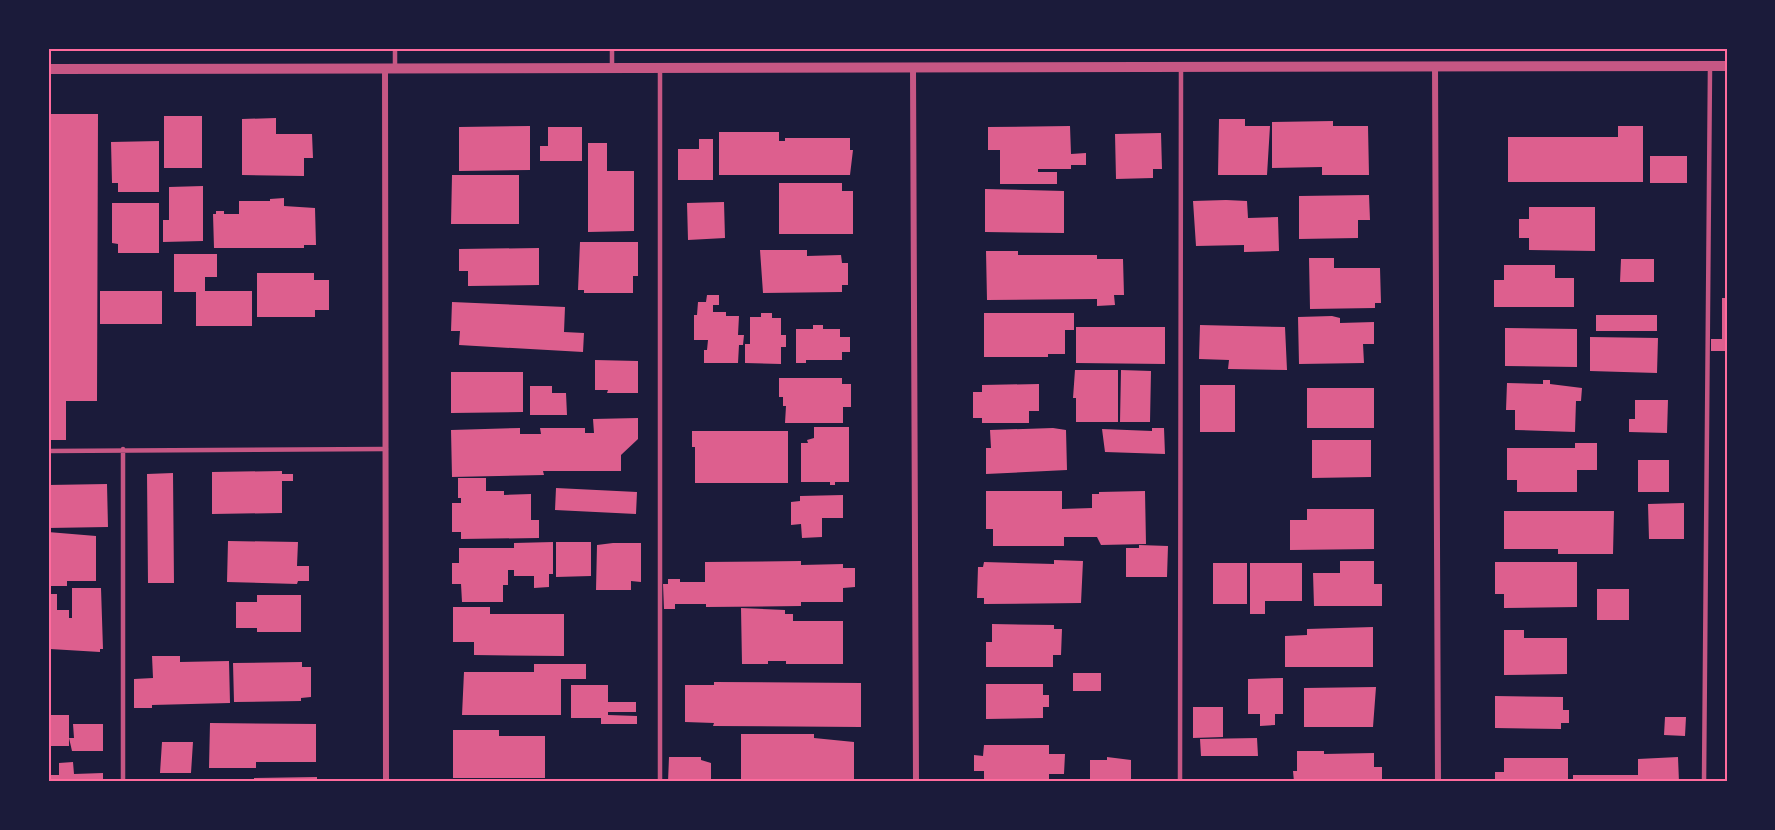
<svg xmlns="http://www.w3.org/2000/svg" width="1775" height="830" font-family="Commissioner,sans-serif">
  <style>
    .building { fill: #dd5f8e }
    .lines { fill: none; stroke-linecap: round; stroke-linejoin: round }
    .service { stroke: #c65784; stroke-width: 4.5 }
    .minor { stroke: #c65784; stroke-width: 6 }
    .tertiary { stroke: #c65784; stroke-width: 10 }
    .neatline { fill: none; stroke: #ff6b9d; stroke-width: 2 }
  </style>
  <rect width="100%" height="100%" fill="#1b1b3a"/>
  <path class="building" d="M48,114H98L97,401H66V440H48Z
    M164,116H202V168H164Z
    M276,118V134H312L313,158H304V176L242,175V119Z
    M1219,119H1245V126H1270L1267,175H1218Z
    M1333,121V126H1368L1369,175H1322V167L1272,168V122Z
    M530,126V170L459,171V127Z
    M1070,126L1071,154L1086,153V165H1071V169H1038V172H1057V184H1000V150H988V127Z
    M1618,126H1643V182H1508V137H1618Z
    M548,127H582V161H540V146H548Z
    M719,132H779V141H785V138H850V150H853L850,175H719Z
    M1161,133L1162,169H1153V178L1116,179L1115,134Z
    M699,139H713V180H678V149H699Z
    M159,141V192H118V183H112L111,142Z
    M588,143H607V171H634V231L588,232Z
    M1650,156H1687V183H1650Z
    M452,175H519V224H451Z
    M779,183H842V191H853V234H779Z
    M203,186V241L163,242V220H169V187Z
    M985,189L1064,191V233L985,232Z
    M1369,195L1370,220H1358V238L1299,239V196Z
    M284,198V206L315,208L316,245H304V248H214L213,214H216V211H224V214H239V201H270V199Z
    M1226,200L1247,201L1248,218L1278,217L1279,251L1244,252V245L1196,246L1193,201Z
    M724,202L725,238L688,240L687,203Z
    M112,203H159V253H118V244L112,243Z
    M1529,207H1595V251L1529,250V238H1519V219H1529Z
    M580,242H638V276H633V293H584V290H578Z
    M539,248V285L468,286V271H459V249Z
    M760,250H807V256L841,255L842,263H848V285H842V292L763,293Z
    M986,251H1018V255H1097V259H1123L1124,295H1114L1115,305L1097,306V299L987,300Z
    M174,254H217V277H205V291H252V326H196V292H174Z
    M1309,258H1334V268H1380L1381,303H1375V308L1310,309Z
    M1621,259H1654V282H1620Z
    M1504,265H1555V278H1574V307H1494V280H1504Z
    M257,273H314V280H329V310H315V317H257Z
    M100,291H162V324H100Z
    M707,295H719V305H713V312H726V316H739L738,335H744L743,345H739L738,363H704V350H707L708,340H694V315H697L698,302H706Z
    M1722,298H1727V351H1711V339H1722Z
    M452,302L565,307L564,332L584,333L583,352L459,345L460,331H451Z
    M761,313H772V318H781V335H786V347H781V364L745,363V344H750V317H761Z
    M984,313H1074V330H1065V354H1048V357H984Z
    M1596,315H1657V331H1596Z
    M1332,316L1340,318V323L1374,322V344H1363L1364,363L1299,364L1298,317Z
    M813,325H823V329H840V337H850V352H842V360H806V363H796V329H813Z
    M1200,325L1285,327L1287,370L1228,369L1229,360L1199,359Z
    M1076,327H1165V364L1076,363Z
    M1505,328L1577,329V367L1505,366Z
    M1590,337L1658,338L1657,373L1590,371Z
    M595,360L638,361V393H607L608,390H595Z
    M1075,370H1118V422H1076V398H1073Z
    M1121,370L1151,371L1150,422H1120Z
    M451,372H523V412L451,413Z
    M779,378H842V384H851V407H843V423H785L786,406H783V397H779Z
    M1543,380H1550V384L1582,388L1581,401H1576L1575,432L1515,430V410H1506L1507,383L1543,384Z
    M1039,384V411H1029V423H982V418H973V392H982V385Z
    M1200,385H1235V432H1200Z
    M530,386H552V393H566L567,415H530Z
    M1307,388H1374V428H1307Z
    M1635,400H1668L1667,433L1629,432V419H1635Z
    M638,418V439L621,455V471H543L544,475L452,477L451,430L520,428V434H541L540,428H585V433H594L593,419Z
    M814,427H849V482H835V485H830V482H801V443H808L807,440L814,438Z
    M1053,428L1066,430L1067,470L986,474V448H991L990,430Z
    M1152,428H1164L1165,454L1105,452L1102,429L1152,431Z
    M692,431H788V483H695V447H692Z
    M1312,440H1371V477L1312,478Z
    M1575,443H1597V470H1577V492H1517V480H1507V448H1575Z
    M1638,460H1669V492H1638Z
    M282,471V474H293V481H282V513L212,514V472Z
    M173,473L174,583H148L147,474Z
    M458,478H486V491H504V495L531,494V520H539V538L461,539V532H452V503H461V498H458Z
    M107,484L108,527L48,528V485Z
    M556,488L637,492L636,514L555,510Z
    M986,491H1062V509L1092,508V494H1099V492L1145,491L1146,544L1101,545L1097,537H1064V546H993V529H986Z
    M843,495V518H822V537L802,538L801,524L791,525V502L800,501V496Z
    M1684,503V539H1649L1648,504Z
    M1307,509H1374V549L1290,550V520H1307Z
    M1504,511H1614L1613,554H1558V549H1504Z
    M48,532L96,536V581H67V586H48Z
    M228,541L298,542L297,566H309V581H298L297,584L227,582Z
    M553,542V574H549V587L534,588V576H514V570H508V585H503V602H462L461,584H452V563H459V548H514V543Z
    M556,542H591V576L556,577Z
    M613,543H641V582L631,581V590H596L597,545Z
    M1139,545L1168,546L1167,577H1126V548H1139Z
    M1054,560L1083,561L1081,603L984,604V598H977L978,567H983L984,562L1054,564Z
    M801,561V565L843,564V568H855V587L843,588V602H801V606L706,607V604H675V609H664L663,584H668V579H680V582H705V562Z
    M1340,561H1374V584H1382V606H1314L1313,573H1340Z
    M1495,562H1577V607L1504,608V594H1495Z
    M1213,563H1247V604H1213Z
    M1250,563H1302V601H1265V614H1250Z
    M72,588H101L103,649H100V652L50,649L48,594H57V610H69V618H72Z
    M1597,589H1629V620H1597Z
    M257,595H301V632H257V628H236V602H257Z
    M453,607H490V614H564V656L474,655V642H453Z
    M741,608L785,610V614H793V621H843V664H786V661H768V664H742Z
    M992,624L1054,625V629H1062L1061,655H1053V667H986V642H992Z
    M1373,627V667H1285V636L1307,635V629Z
    M1504,630H1524V638H1567V674L1504,675Z
    M152,656H180V662L229,661L230,703L152,705V708H134V679L153,678Z
    M302,662V667H311V697L301,698V701L234,702L233,663Z
    M534,664H586V679H561V715H462L464,672H534Z
    M1073,673H1101V691H1073Z
    M1283,678V714H1275V725L1260,726V714H1248V679Z
    M714,682L861,683V727L713,726L714,723L685,722V685H714Z
    M986,684H1043V695H1049V707H1043V718L986,719Z
    M571,685H608V702H636V712H608V715L637,716V724H601V718H571Z
    M1376,687L1373,727H1304V688Z
    M1495,696L1563,697V710H1569V723H1561V729L1495,728Z
    M1193,707H1223V737L1193,738Z
    M48,715H69V746H48Z
    M1665,717H1686L1685,736L1664,735Z
    M210,723L316,724V762H256V768H209Z
    M73,724H103V751H72L69,738H74Z
    M453,730H499V736H545V778H453Z
    M741,734H814V738L854,742V782H741Z
    M1257,738L1258,756H1201L1200,739Z
    M162,742H193L191,773H160Z
    M984,745H1049V754H1065L1064,774H1049V782H984V771H974V755L983,756Z
    M1297,751H1324V754L1374,753V767H1382V782H1294L1293,771H1297Z
    M669,757H701V760L711,763V782H668Z
    M1107,757L1131,760V782H1090V760H1107Z
    M1678,757L1679,782H1573V775H1638V759Z
    M1504,758H1568V782H1495V772H1504Z
    M73,762L74,774L103,773V782H48V775H59V763Z
    M317,777V782H254V778Z"/>
  <g class="lines">
    <path class="service" d="M395,48V69
      M612,48V67
      M660,70V782
      M48,451L386,449
      M123,782V449
      M1180,782L1181,68
      M1704,782L1710,68"/>
    <path class="minor" d="M1435,66L1438,782
      M913,69L916,782
      M385,70L386,782"/>
    <path class="tertiary" d="M48,69L1727,66"/>
  </g>
  <rect width="1775" height="830" fill="none" stroke="#1b1b3a" stroke-width="99"/>
  <rect x="50" y="50" width="1676" height="730" class="neatline"/>
</svg>
